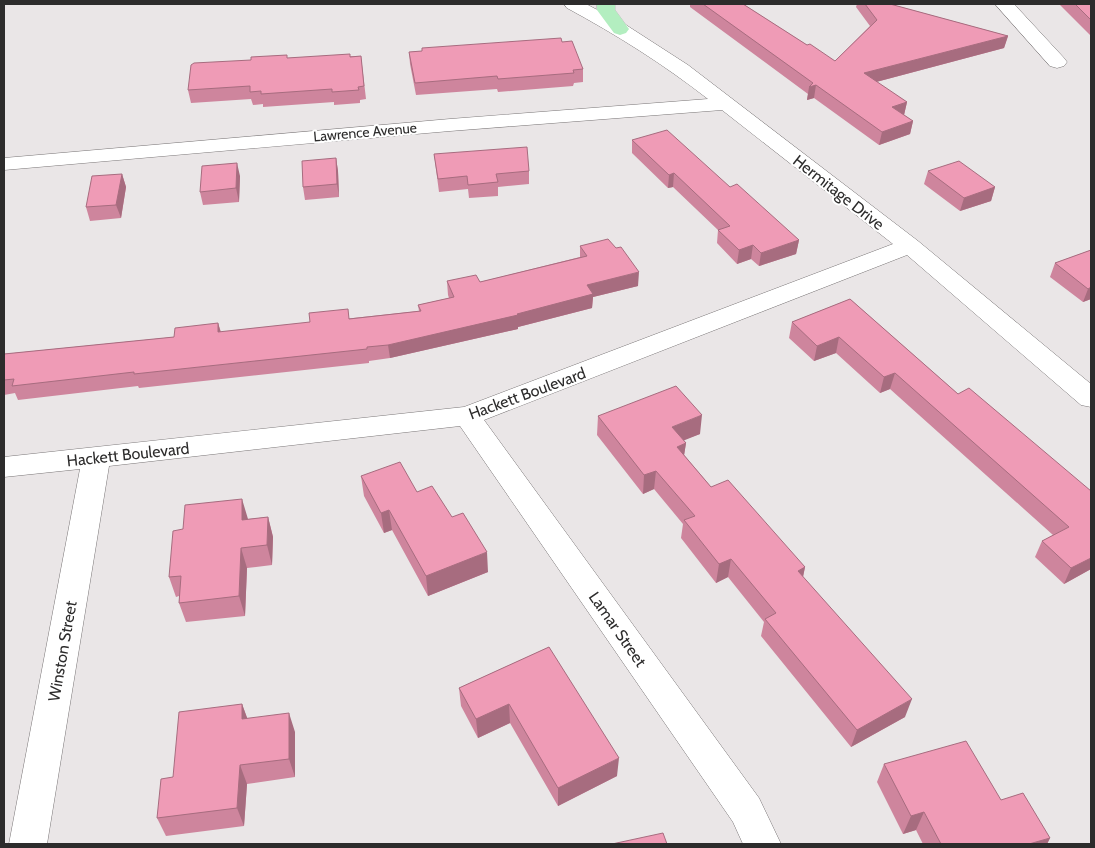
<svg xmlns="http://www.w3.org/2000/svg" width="1095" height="848" font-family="Cabin,sans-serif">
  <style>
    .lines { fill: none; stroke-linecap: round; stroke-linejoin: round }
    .minor-casing { stroke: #797576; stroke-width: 1 }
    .major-casing { stroke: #c4c4c4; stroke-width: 1 }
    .minor { fill: #fff; fill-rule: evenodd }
    .major { fill: #b3eec0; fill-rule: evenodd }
    .wall { fill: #ce859d }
    .shaded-wall { fill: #a76c7f }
    .building { fill: #ef9bb6; stroke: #a76c7f }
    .labels { text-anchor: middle; stroke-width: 4; stroke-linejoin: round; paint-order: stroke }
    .far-street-label { font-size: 14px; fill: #2d2c2c; stroke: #fff }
    .street-label { font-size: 16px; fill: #2d2c2c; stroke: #fff }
  </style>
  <rect width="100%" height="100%" fill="#eae6e7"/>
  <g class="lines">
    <defs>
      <path id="minor" d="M564,4H586L626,25L688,65L918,241L1091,384V407L1081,405L907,255L484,420L759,798L781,844H743L733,822L460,426L109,466L47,844H9L80,469L4,477V457L464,407L893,244L722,110L450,131L4,170V158L450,119L708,99C663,64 617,35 567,8Z
        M995,4H1014L1064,58L1067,62L1064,66L1057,68L1050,66Z"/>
      <path id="major" d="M597,4H615V10L629,29L626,33L620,35L614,33L597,10Z"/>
    </defs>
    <use href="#minor" class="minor-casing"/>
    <use href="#major" class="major-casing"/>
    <use href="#minor" class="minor"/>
    <use href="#major" class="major"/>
  </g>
  <path class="wall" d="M690,4H743L807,45L835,61L870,26L856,7L857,4H890L1008,36L1004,48L876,82L907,102L904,115L913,121L910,134L879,145L814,98L807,100L808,94L690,7Z
    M1059,4H1091V36Z
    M562,42L583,69V82L574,83L573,86L498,92L497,89L416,95L410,64L409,52Z
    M287,55V58L361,56L366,99L360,100V103L334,105V102L263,107V104L253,105L251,99L191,103L188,90L251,60Z
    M632,140L730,187L799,240L796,254L759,266L751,259L737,264L717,243L718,230L673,187L668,188L632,153Z
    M434,154L529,171V184L498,187V196L469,198L468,189L439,192Z
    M336,158L338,171L339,197L305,200L303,187Z
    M928,171L995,187L991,201L960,211L924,184Z
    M122,174L126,187L121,218L90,221L86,207Z
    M240,176L239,202L203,205L200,192Z
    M580,246L638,286L593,297L592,308L518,327V329L390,358L369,361V363L139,388L138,386L18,400L15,393L4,395V354L174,337L218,323L221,332L419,311L418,305L449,298L448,295L447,281L480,282L580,257Z
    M1091,250V299L1083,302L1050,277L1055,263Z
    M850,299L958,394L1091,491V569L1064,584L1035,557L1042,541L1053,535L890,389L880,393L836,353L814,361L789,338L792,322Z
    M598,416L700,434L683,440L686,443L684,455L711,487L805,567L803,577L905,717L851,747L761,636L764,622L728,577L716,583L681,538L683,524L654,489L643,494L597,435Z
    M361,476L417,492L452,517L488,572L428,596L392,530L384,533L364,496Z
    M268,517L273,537L272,565L247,568L245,616L186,622L179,603V596L176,597L169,577L248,519Z
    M549,647L617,776L558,806L510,723L478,738L461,706L459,688Z
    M242,704L247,718L295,732V777L247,784L244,826L166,836L157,818L173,777Z
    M884,764L1001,800L1050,838L1047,844H923L916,830L903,834L877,782Z"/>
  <path class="shaded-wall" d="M1008,36L1004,48L861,86L864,73Z
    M816,85L814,98L807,100L809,87Z
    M907,102L904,115L892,107Z
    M913,121L910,134L879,145L882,132Z
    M336,158L338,171L339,197L337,184Z
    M237,163L240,176L239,202L236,188Z
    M674,173L673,187L668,188L669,175Z
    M122,174L126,187L121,218L116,205Z
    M995,187L991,201L960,211L964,198Z
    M799,240L796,254L759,266L761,253Z
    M753,245L751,259L737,264L739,250Z
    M639,272L638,286L593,297L592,308L518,327V329L390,358L388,345L517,314L587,285Z
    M1091,287V299L1083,302L1088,289Z
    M218,323L222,337L218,332Z
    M839,337L836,353L814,361L817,346Z
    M895,373L890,389L880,393L884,377Z
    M702,415L700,434L670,446L672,427Z
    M686,443L683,462L677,447Z
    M656,471L654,489L643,494L644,475Z
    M242,499L248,519L247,540L242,520Z
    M389,510L392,530L384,533L381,513Z
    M268,517L273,537L272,565L267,545Z
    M241,548L247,568L245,616L239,596Z
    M487,552L488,572L428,596L426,576Z
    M1091,558V569L1064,584L1071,568Z
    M731,559L728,577L716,583L719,564Z
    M805,567L801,586L798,571Z
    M912,699L905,717L851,747L857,730Z
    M242,704L249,723L242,719Z
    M509,704L510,723L478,738L476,719Z
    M289,713L295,732V777L289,759Z
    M619,758L617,776L558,806V788Z
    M240,765L247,784L244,826L237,808Z
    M924,812L916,830L903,834L911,816Z
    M1050,838L1047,844H1029Z"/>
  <path class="building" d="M703,4H743L807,45L810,44L835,61L877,20L865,4H890L1008,36L864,73L907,102L892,107L913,121L882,132L816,85L809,87L813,83Z
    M1075,4H1091V20Z
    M561,38L562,42L572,41L583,69L573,70L574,73L498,79L497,76L415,83L409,52L422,51V48Z
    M350,54V57L361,56L364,86L358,87L359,90L332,92V89L261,94V91L250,92V86L188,90L191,65L194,63L251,60V57L287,55V58Z
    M667,130L730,187L737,184L799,240L761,253L753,245L739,250L718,230L730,226L674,173L669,175L632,140Z
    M527,147L529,171L496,174L498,182L468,185L467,176L438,179L434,154Z
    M336,158L337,184L303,187L302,161Z
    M959,161L995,187L964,198L928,171Z
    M237,163L236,188L200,192L202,166Z
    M122,174L116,205L86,207L92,176Z
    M608,239L616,248L621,247L639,272L587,285L593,294L517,314L518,315L388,345L367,347V349L134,374V372L12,386L14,379L4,380V354L174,337L175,328L218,323V332L310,322L309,313L348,309L349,319L421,311L418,305L454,297L447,281L476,275L480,282L587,256L580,246Z
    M1091,250V287L1088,289L1055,263Z
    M850,299L958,394L969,388L1091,491V558L1071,568L1042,541L1069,527L895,373L884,377L839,337L817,346L792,322Z
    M676,386L702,415L672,427L686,443L677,447L711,487L728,480L805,567L798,571L912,699L857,730L765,619L776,613L731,559L719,564L684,520L695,516L656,471L644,475L598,416Z
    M400,462L417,492L432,486L452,517L463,513L487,552L426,576L389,510L381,513L361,476Z
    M242,499V520L268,517L267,545L241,548L239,596L179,603L181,576L169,577L173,531L183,529L185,505Z
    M549,647L619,758L558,788L509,704L476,719L459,688Z
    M242,704V719L289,713V759L240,765L237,808L157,818L161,779L173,777L179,712Z
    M966,741L1001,800L1023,793L1050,838L1029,844H941L924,812L911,816L884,764Z
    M663,833L667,844H612Z"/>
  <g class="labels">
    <g class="far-street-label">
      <text transform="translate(365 132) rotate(-5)" y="5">Lawrence Avenue</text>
    </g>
    <g class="street-label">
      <text transform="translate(839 192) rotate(38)" y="6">Hermitage Drive</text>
      <text transform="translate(527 393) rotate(-20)" y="6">Hackett Boulevard</text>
      <text transform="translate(128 454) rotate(-6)" y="6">Hackett Boulevard</text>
      <text transform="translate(618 629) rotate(55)" y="6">Lamar Street</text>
      <text transform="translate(62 651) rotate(-80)" y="6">Winston Street</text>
    </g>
  </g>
  <rect width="1095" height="848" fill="none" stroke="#2d2c2c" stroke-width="10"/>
</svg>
